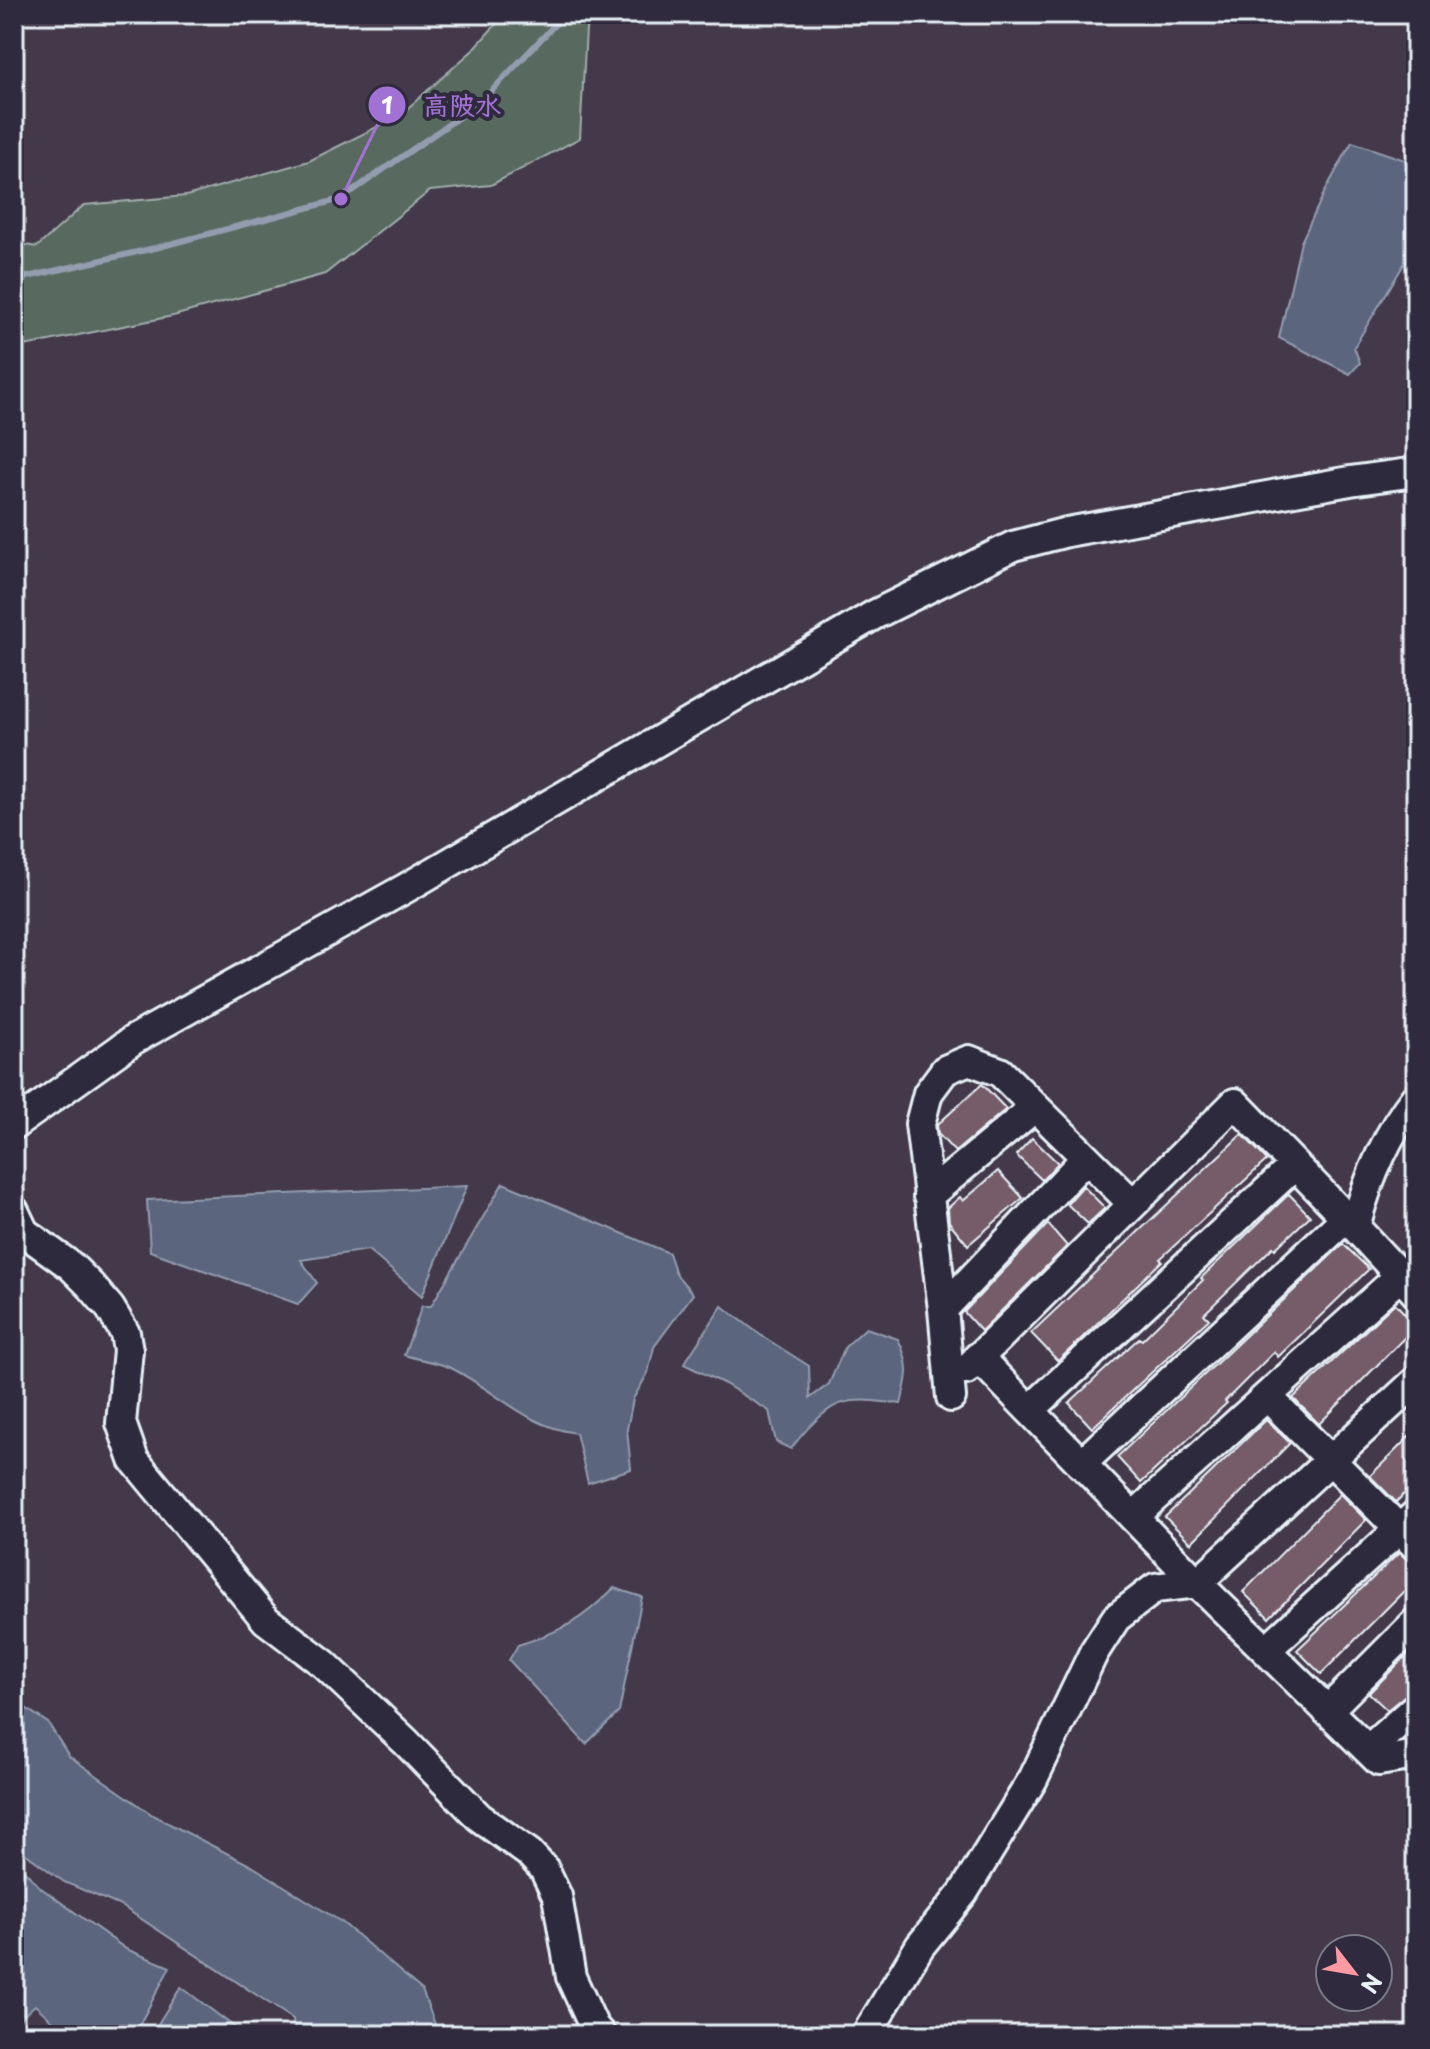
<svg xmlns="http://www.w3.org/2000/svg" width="1430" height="2049" font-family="'Playpen Sans','LXGW WenKai TC',sans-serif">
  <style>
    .green { fill: #586961; stroke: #a0adac; stroke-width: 2 }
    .water { fill: #5b657e; stroke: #939daf; stroke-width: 2 }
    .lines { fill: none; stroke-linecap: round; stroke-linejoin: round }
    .stream { stroke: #939daf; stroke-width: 6 }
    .building { fill: #755c67; stroke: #e8f1f8; stroke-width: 2 }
    .minor-casing { stroke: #e8f1f8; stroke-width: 34 }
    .minor { stroke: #2f2a3d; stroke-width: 28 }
    .leader { fill: none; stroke: #a171d3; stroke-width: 3 }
    .callout-dot { fill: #a171d3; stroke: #2f2a3d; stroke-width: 3 }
    .mark-label { font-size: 24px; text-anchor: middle; font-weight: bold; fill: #fff }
    .callout-label { font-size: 26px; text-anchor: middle; font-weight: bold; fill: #a171d3; stroke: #2f2a3d; stroke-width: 8; stroke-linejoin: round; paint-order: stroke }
  </style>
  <rect width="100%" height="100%" fill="#44394a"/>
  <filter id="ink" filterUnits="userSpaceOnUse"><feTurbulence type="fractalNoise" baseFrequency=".0125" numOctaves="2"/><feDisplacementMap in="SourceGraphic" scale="16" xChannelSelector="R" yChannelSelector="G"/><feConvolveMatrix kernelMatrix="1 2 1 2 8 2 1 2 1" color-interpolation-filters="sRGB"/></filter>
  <g filter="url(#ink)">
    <path class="green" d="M505,14H599L586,29L580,138L491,185L430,191L325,274L173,316L14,348V243L37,247L84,205L186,196L309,161L399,116L473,50Z"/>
    <path class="water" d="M1352,142L1408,161L1416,169V244L1354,347L1360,363L1350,374L1279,338L1301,242L1326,189Z
      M503,1183L669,1253L676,1274L693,1294L654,1347L648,1373L633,1399L627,1429L631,1469L588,1483L576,1433C526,1426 496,1391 453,1369C439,1362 420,1360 404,1355L422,1306H431Z
      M467,1186L422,1296L368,1250L301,1260L317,1283L298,1304L150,1251L147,1200Z
      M722,1306L762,1336L809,1366L810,1398L829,1384L845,1347L866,1328L898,1339C911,1365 908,1376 901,1404C883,1402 861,1398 843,1403C825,1407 802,1434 791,1449L776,1442L769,1411L725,1384L684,1364Z
      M614,1588L642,1597L619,1712L586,1744L509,1660L518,1645C562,1631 581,1621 614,1588Z
      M14,1705H21L48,1723L69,1756L154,1816L252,1866L343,1923L422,1990L439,2035H294L293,2019L123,1907L64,1882L14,1845Z
      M14,1860L41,1888L126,1949L170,1967L134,2035H68L35,2005L14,2024Z
      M181,1987L245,2035H151Z"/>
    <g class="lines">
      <path class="stream" d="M14,280L155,248L341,199L482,101L565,14"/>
    </g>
    <path class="building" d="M982,1084L1006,1109L955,1152L938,1134L937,1125Z
      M1242,1134L1267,1160L1160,1259L1162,1261L1058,1361L1031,1333Z
      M1032,1138L1058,1163L1042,1180L1016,1155Z
      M998,1171L1023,1198L968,1245L949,1222L948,1208L960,1197L963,1201Z
      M1083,1186L1105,1208L1088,1224L1067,1204Z
      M1289,1194L1310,1216L1275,1249L1273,1247L1204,1314L1209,1319L1092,1428L1069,1403L1139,1338L1142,1340L1203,1280L1201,1278Z
      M1048,1224L1067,1246L981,1331L964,1312Z
      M1343,1244L1369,1269L1278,1357L1274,1352L1225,1401L1227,1403L1141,1483L1117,1457Z
      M1395,1303L1416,1326L1319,1424L1293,1398Z
      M1266,1420L1290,1443L1191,1543L1165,1517Z
      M1416,1430V1482L1396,1502L1370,1476Z
      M1340,1494L1366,1520L1269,1618L1243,1592Z
      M1399,1553L1411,1562L1416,1563V1579L1321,1674L1297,1650Z
      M1416,1646V1687L1387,1710L1369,1693Z"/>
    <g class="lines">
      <defs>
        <path id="minor" d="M1416,1097C1386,1135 1367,1181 1355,1227L1416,1293
          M14,1125L133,1040L406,888L874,615L1013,546L1067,532L1350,481L1416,472
          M928,1196L1035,1107
          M14,1211L24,1232L71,1266L91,1286L110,1308L125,1333L128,1350L121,1423L134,1460L266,1620L324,1664L406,1742L479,1817L529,1853L544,1869L557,1896L571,1977L594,2027L601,2035
          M943,1309L1086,1158
          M978,1357L1197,1583L1379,1761L1416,1755
          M966,1370L1235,1103L1355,1227
          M1267,1396L1416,1546
          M951,1397L943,1309L920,1124L928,1093L945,1070L969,1060L1000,1072L1133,1204
          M1030,1410L1295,1165
          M1081,1464L1346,1218
          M1133,1517L1400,1276
          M1266,1650L1416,1514
          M1327,1711L1416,1622
          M1368,1750L1416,1707
          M866,2035L920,1946L963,1893L1033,1779L1094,1652L1116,1618L1155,1588L1197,1583L1416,1381"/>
      </defs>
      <use href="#minor" class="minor-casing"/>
      <use href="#minor" class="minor"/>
    </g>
  </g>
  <path class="leader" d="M341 199L387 105"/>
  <g class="callout-dot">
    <circle cx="341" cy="199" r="8"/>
    <circle cx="387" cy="105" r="20"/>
  </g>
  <g class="mark-label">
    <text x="387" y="114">1</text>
  </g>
  <g class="callout-label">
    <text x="462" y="115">高陂水</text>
  </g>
  <rect width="1430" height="2049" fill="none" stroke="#2f2a3d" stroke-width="48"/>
  <rect x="24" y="24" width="1382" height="2001" fill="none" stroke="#e8f1f8" stroke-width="3" filter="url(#ink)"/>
  <g transform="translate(1354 1973) rotate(121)"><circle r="38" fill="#2f2a3d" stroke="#797a88" stroke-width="2"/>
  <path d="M0-6L14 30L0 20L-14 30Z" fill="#ff9aa2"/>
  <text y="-12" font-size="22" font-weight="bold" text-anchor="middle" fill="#e8f1f8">N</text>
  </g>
</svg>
